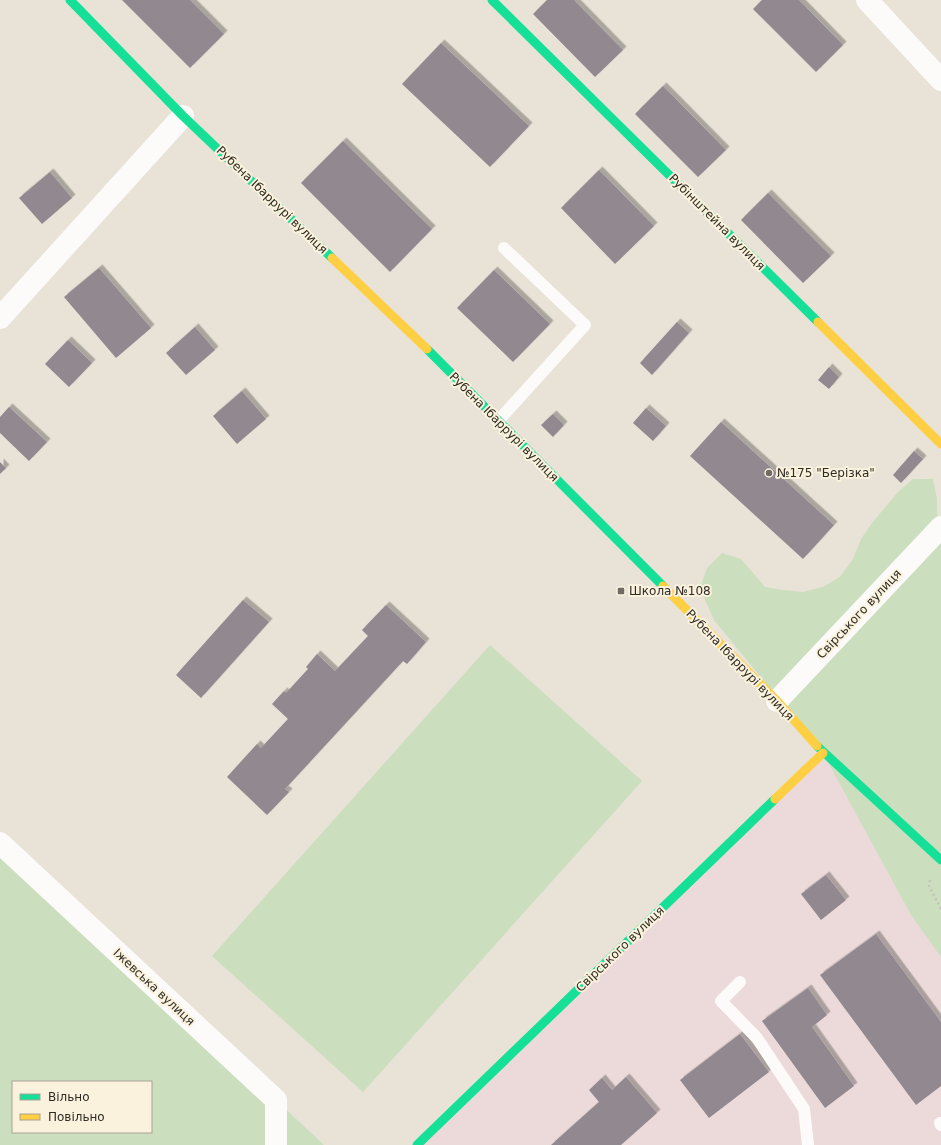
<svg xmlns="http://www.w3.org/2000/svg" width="941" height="1145" font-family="'DejaVu Sans',sans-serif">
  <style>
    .industrial { fill: #ebdad9 }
    .green { fill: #cbdebe; fill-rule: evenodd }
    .building { fill: #928890; filter: url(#shadow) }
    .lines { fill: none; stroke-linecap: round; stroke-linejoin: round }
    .path { stroke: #c4c3be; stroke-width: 2.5; stroke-dasharray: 2 3; stroke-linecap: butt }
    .lane { stroke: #fcfbf9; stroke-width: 12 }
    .street { stroke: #fcfbf9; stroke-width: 22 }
    .fast { stroke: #16e098; stroke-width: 9 }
    .slow { stroke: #ffcf43; stroke-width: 9 }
    .poi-dot { fill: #6f6b62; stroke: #fbf2de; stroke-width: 1.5 }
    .labels { text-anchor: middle; stroke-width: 4; stroke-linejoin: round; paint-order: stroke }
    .street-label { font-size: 12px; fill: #2e2b23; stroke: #fbf2de }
    .poi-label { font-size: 12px; fill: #2e2b23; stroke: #fbf2de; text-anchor: start }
  </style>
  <defs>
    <filter id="shadow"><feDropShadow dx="3.5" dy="-3.5" stdDeviation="0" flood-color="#0004"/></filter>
  </defs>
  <rect width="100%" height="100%" fill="#e8e2d7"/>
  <path class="industrial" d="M823,753L911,915L941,957V1145H417Z"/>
  <path class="green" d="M913,479H933L937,499V518L941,527V957L911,915L823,753L714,620L700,588L707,568L722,553L741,559L765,587L783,590L803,592L823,587L840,577L853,559L861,539L872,523L898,492Z
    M490,645L642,781L363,1092L212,956Z
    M0,843L324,1145H0ZM13,1082H151V1132H13Z"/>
  <path class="building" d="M122,0H190L224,34L190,68Z
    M547,0H574L623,50L595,77L533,14Z
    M762,0H799L843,45L816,72L753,9Z
    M441,43L529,126L490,167L402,84Z
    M663,86L726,150L698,177L635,114Z
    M343,141L432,229L390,272L301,183Z
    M599,170L654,226L615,264L561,208Z
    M50,172L72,198L42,224L19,198Z
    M768,193L831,256L803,283L741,220Z
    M99,268L151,328L116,358L64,297Z
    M494,270L550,324L513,362L457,308Z
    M677,322L689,333L652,375L640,363Z
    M195,327L215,350L186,375L166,353Z
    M68,340L92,363L69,387L45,364Z
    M829,367L839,377L829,389L818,380Z
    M242,391L266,419L237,444L213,416Z
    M9,407L47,442L29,461L0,433V417Z
    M646,408L666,426L653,441L633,423Z
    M553,414L564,425L553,437L541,425Z
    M721,422L834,525L803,559L690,456Z
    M914,451L923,459L901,483L893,475Z
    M0,462L6,468L0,474Z
    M243,600L269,622L201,698L176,675Z
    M386,605L426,642L407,664L403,661L285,789L289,792L267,815L227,777L257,744L261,748L288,719L272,704L284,691L286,693L308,669L306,667L317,654L335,671L368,636L362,630Z
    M826,875L846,900L821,920L801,894Z
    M876,934L941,1022V1086L916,1105L820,975Z
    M808,988L827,1015L812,1027L854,1086L825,1108L762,1021Z
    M740,1034L769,1072L709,1118L680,1080Z
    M626,1077L657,1113L621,1145H551L599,1102L589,1090L602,1078L612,1090Z"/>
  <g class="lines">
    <path class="path" d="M930,880L929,886L941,909"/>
    <path class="lane" d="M498,421L585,325L504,248
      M740,982L721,1001L757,1038L804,1109L808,1145
      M940,1123L941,1125"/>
    <path class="street" d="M867,0L941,80
      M0,318L183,116
      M777,701L941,527
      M0,843L276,1100V1145"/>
    <path class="fast" d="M70,0L183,116L332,258
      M492,0L818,322
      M427,349L663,586
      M817,746L941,860
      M417,1145L775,799"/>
    <path class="slow" d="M332,258L427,349
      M818,322L941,444
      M663,586L777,701L817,746
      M775,799L823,753"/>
  </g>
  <g class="poi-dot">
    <circle cx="769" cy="473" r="4"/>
    <rect x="617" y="587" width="8" height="8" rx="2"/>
  </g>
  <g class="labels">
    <g class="street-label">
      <text transform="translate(272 200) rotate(44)" y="4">Рубена Ібаррурі вулиця</text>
      <text transform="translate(717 222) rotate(45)" y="4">Рубінштейна вулиця</text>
      <text transform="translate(504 427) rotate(45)" y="4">Рубена Ібаррурі вулиця</text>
      <text transform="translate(859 614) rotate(-47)" y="4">Свірського вулиця</text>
      <text transform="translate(740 665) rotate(46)" y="4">Рубена Ібаррурі вулиця</text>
      <text transform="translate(620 949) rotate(-44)" y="4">Свірського вулиця</text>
      <text transform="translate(154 987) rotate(43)" y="4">Іжевська вулиця</text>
    </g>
    <g class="poi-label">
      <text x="777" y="477">№175 "Берізка"</text>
      <text x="629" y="595">Школа №108</text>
    </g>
  </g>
  <rect x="12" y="1081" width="140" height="52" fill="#fbf2de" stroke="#a9a293"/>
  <rect x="20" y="1094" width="20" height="6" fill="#16e098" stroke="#a9a293"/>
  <text x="48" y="1101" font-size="12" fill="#2e2b23">Вільно</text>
  <rect x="20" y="1114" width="20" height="6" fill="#ffcf43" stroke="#a9a293"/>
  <text x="48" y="1121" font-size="12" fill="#2e2b23">Повільно</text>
</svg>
